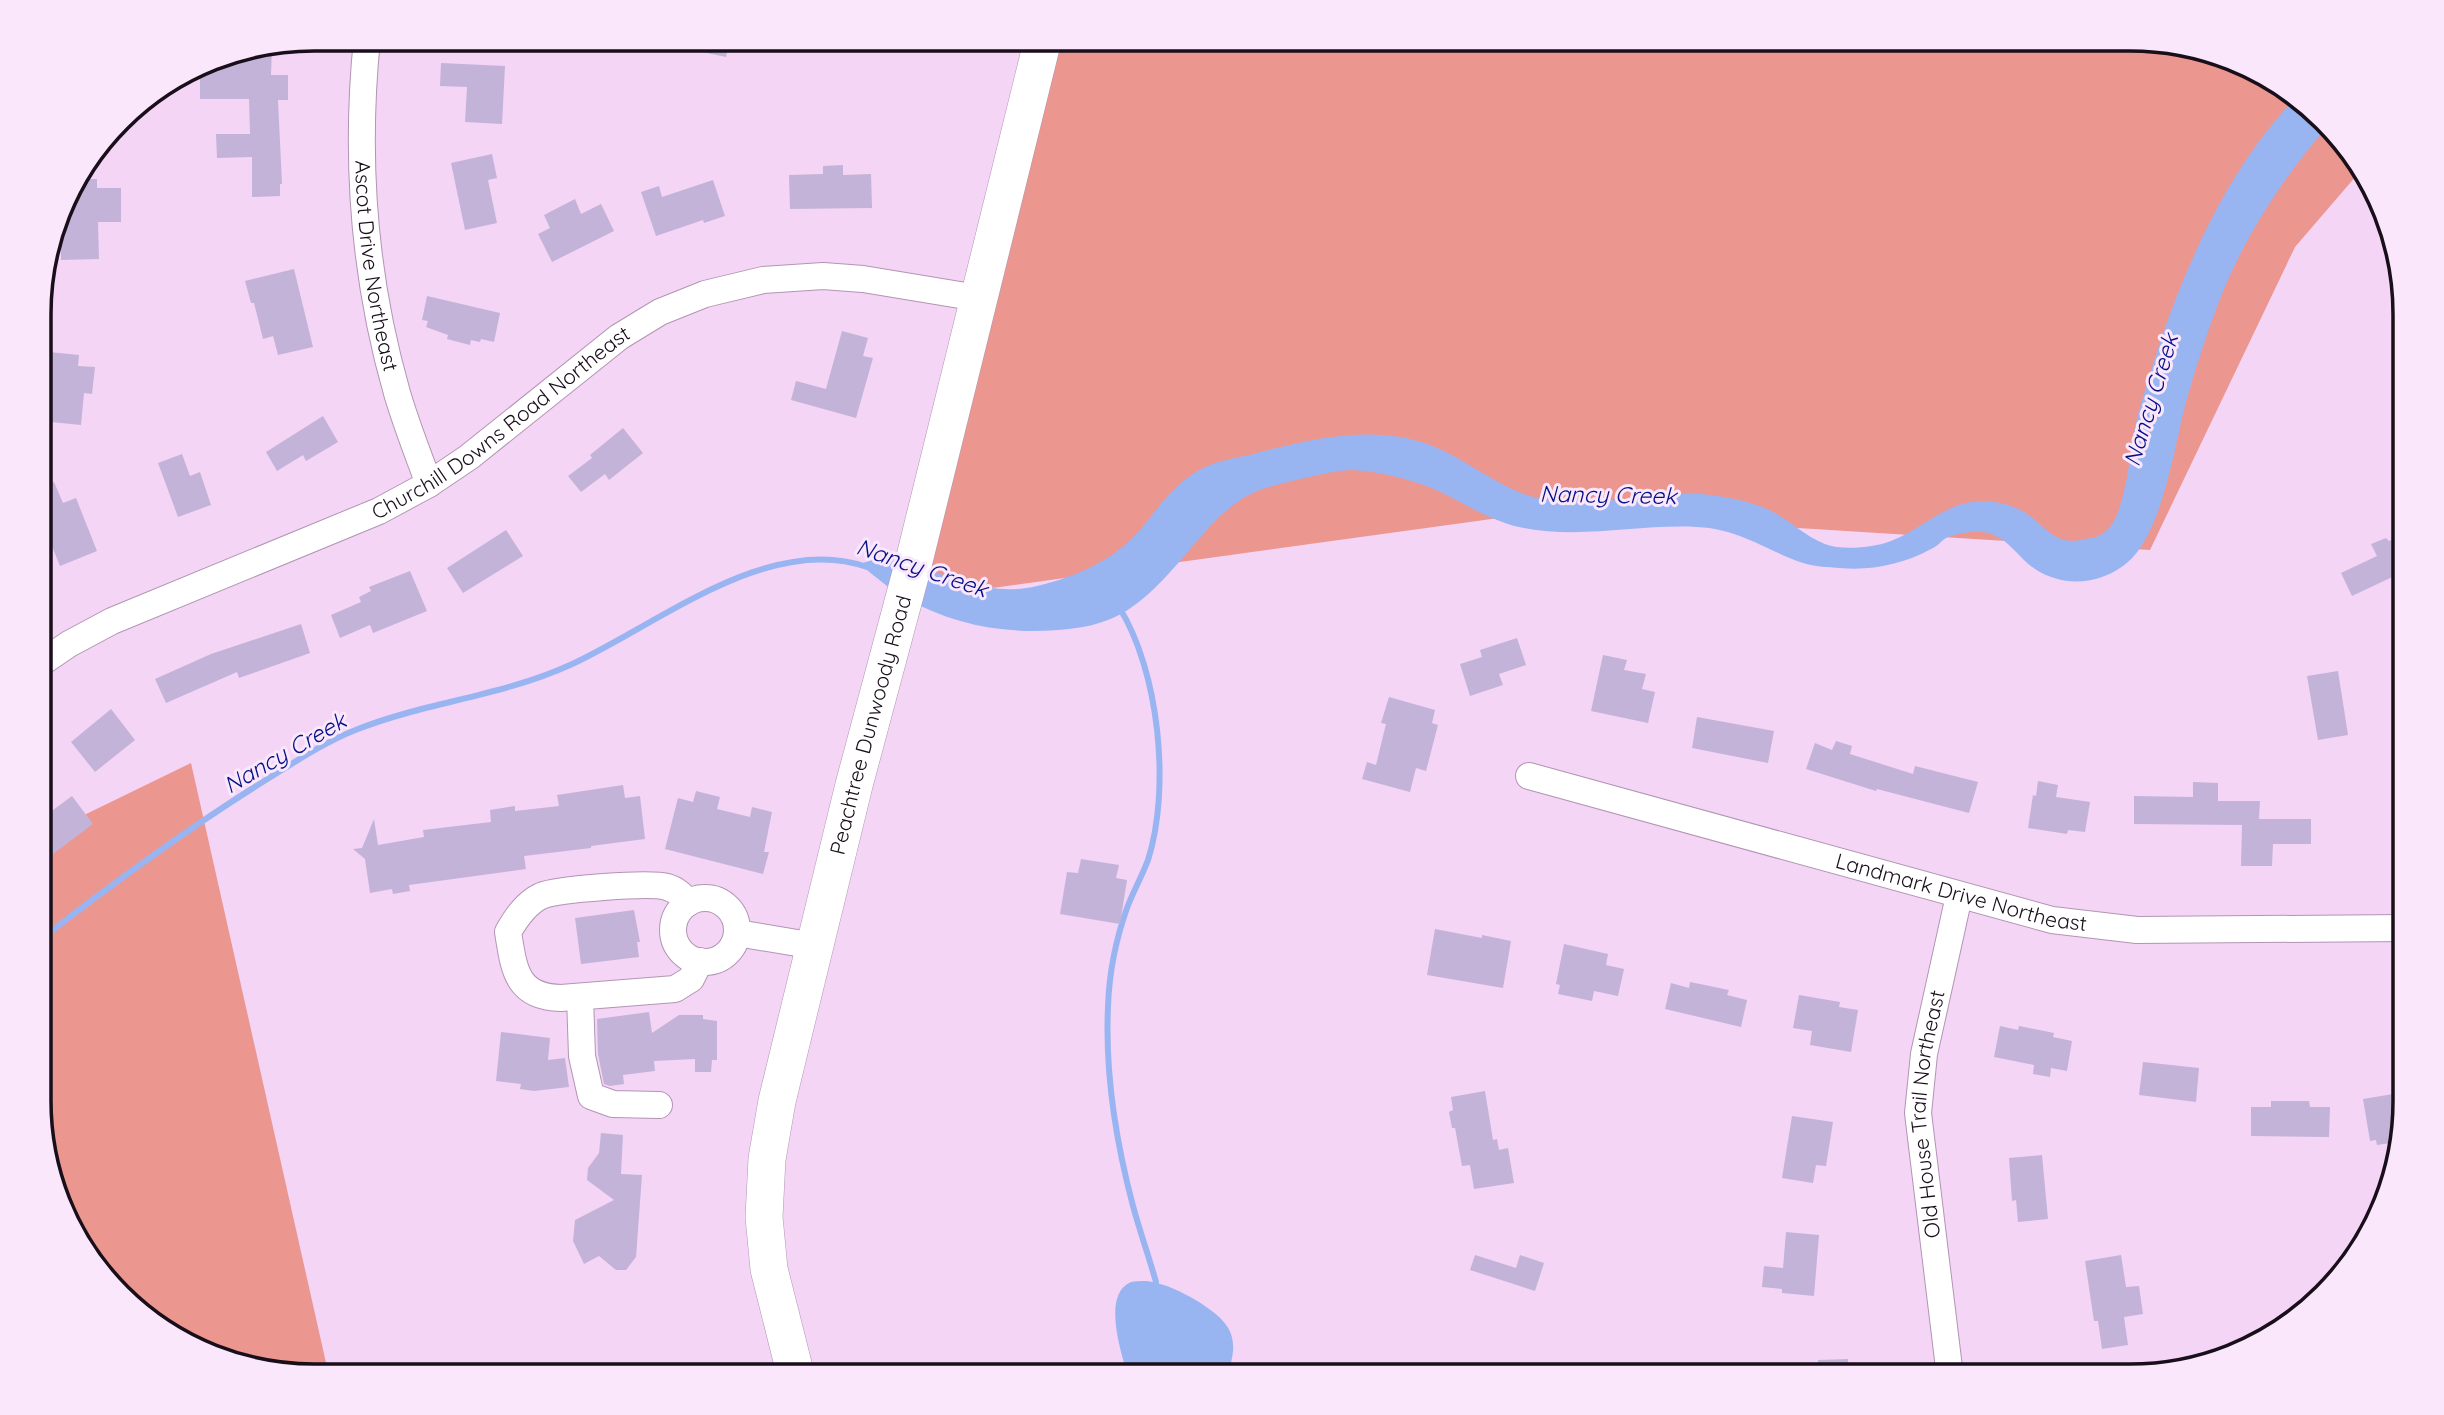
<svg xmlns="http://www.w3.org/2000/svg" width="2444" height="1415" font-family="Quicksand,sans-serif">
  <style>
    .green { fill: #ec9690 }
    .water { fill: #98b5f2 }
    .lines { fill: none; stroke-linecap: round; stroke-linejoin: round }
    .stream { stroke: #98b5f2; stroke-width: 6 }
    .building { fill: #c3b3d8 }
    .minor-casing { stroke: #b295b3; stroke-width: 28 }
    .secondary-casing { stroke: #b295b3; stroke-width: 38 }
    .minor { stroke: #fff; stroke-width: 26 }
    .secondary { stroke: #fff; stroke-width: 37 }
    .labels { text-anchor: middle; stroke-width: 6; stroke-linejoin: round; paint-order: stroke }
    .street-label { font-size: 21px; fill: #190f1a; stroke: #fae7fb }
    .water-label { font-size: 23px; font-style: italic; fill: #021088; stroke: #fae7fb }
    .rim { fill: none; stroke: #190f1a; stroke-width: 3.5 }
  </style>
  <rect width="100%" height="100%" fill="#f4d5f6"/>
  <path class="green" d="M1039,39H2131L2202,48L2268,76L2359,161L2363,168L2295,247L2150,550L1542,512L905,600Z
    M191,763L329,1376H313L242,1367L176,1339L85,1254L41,1137V836Z"/>
  <path class="water" d="M2294,100L2325,129C2280,182 2243,239 2218,304C2206,336 2195,370 2186,402C2174,447 2162,539 2123,566C2097,585 2062,587 2035,569C2017,557 2007,535 1983,532C1971,531 1957,533 1946,538C1941,541 1937,547 1931,549C1904,564 1871,571 1840,568C1828,567 1815,567 1803,563C1765,550 1740,529 1697,527C1638,524 1578,540 1519,527C1488,520 1463,502 1434,489C1409,479 1378,471 1352,470C1334,470 1287,482 1269,487C1225,499 1200,540 1171,571C1157,587 1139,604 1121,614C1101,625 1081,628 1058,630C1003,634 954,625 905,598C889,589 874,575 859,564C868,562 878,557 886,557C901,556 916,564 930,570C964,584 999,595 1037,586C1075,577 1113,561 1140,530C1161,505 1174,482 1205,467C1218,461 1235,458 1249,455C1307,440 1371,423 1430,445C1470,460 1503,493 1546,500C1555,501 1565,500 1574,500C1589,500 1604,501 1619,500C1649,497 1681,491 1711,495C1731,498 1755,502 1773,512C1794,523 1813,544 1837,547C1853,549 1876,547 1891,541C1923,529 1946,501 1983,501C1992,501 2009,504 2018,509C2042,519 2051,546 2080,540C2090,538 2098,538 2106,531C2127,514 2130,446 2137,418C2146,386 2156,353 2167,322C2196,243 2236,160 2294,100Z
    M1147,1281C1167,1284 1182,1292 1199,1302C1231,1323 1241,1336 1227,1376H1128C1122,1355 1101,1294 1131,1282C1135,1281 1142,1281 1147,1281Z"/>
  <g class="lines">
    <path class="stream" d="M1119,607C1159,671 1171,788 1148,860C1142,876 1133,892 1127,908C1116,939 1109,974 1108,1007C1105,1073 1116,1142 1133,1206C1140,1232 1149,1257 1156,1282
      M41,939C112,884 184,831 261,783C292,764 324,742 358,729C427,702 502,696 570,665C656,626 768,532 867,567"/>
  </g>
  <path class="building" d="M675,38H730L726,57L674,46Z
    M272,47L271,75H288V100H278L282,184H280V196L252,197V157L217,158L216,134H250L249,99H200V70L212,71L213,63L237,64V54Z
    M441,63L505,66L502,124L465,122L467,87L440,86Z
    M492,154L497,178L488,180L497,223L465,230L451,163Z
    M843,165V175L871,174L872,208L790,209L789,175L823,174V166Z
    M77,179H97V188H121V222H98L99,259L61,260V211L68,190H78Z
    M713,180L725,216L704,223L703,220L656,236L641,192L659,186L662,197Z
    M575,199L581,214L601,204L614,231L552,262L538,234L550,228L544,215Z
    M294,269L313,347L278,355L273,336L263,339L254,303H251L245,281Z
    M427,296L500,313L494,342L481,339L480,342L471,340L470,345L447,339L448,335L426,327L428,321L422,320Z
    M842,331L868,338L863,356L873,358L856,418L791,400L796,381L826,389Z
    M49,352L79,355L78,366L95,367L92,394L84,393L81,425L41,421L42,369L47,370Z
    M323,416L338,442L306,461L303,455L277,471L266,452Z
    M623,428L643,453L609,480L605,474L581,492L568,476L592,458L590,455Z
    M182,454L190,476L200,472L211,505L178,517L158,463Z
    M54,482L63,503L76,498L97,551L60,566L41,519V487Z
    M506,530L523,556L463,593L447,568Z
    M2405,534V571L2352,596L2341,573L2377,556L2371,544L2386,538L2389,541Z
    M410,571L427,611L373,633L370,625L340,638L331,615L361,602L359,597L371,591L369,587Z
    M301,624L310,653L239,678L237,672L166,703L155,679L211,654Z
    M1517,638L1526,665L1499,674L1503,685L1470,696L1460,664L1482,657L1480,650Z
    M1603,655L1627,660L1624,670L1646,674L1642,689L1655,692L1648,723L1591,711Z
    M2338,671L2348,735L2318,740L2307,676Z
    M1389,697L1435,710L1432,723L1438,725L1426,771L1416,768L1410,792L1362,779L1367,762L1376,765L1386,724L1381,723Z
    M111,709L135,740L95,772L71,742Z
    M1697,717L1774,731L1768,763L1692,748Z
    M1836,741L1852,746L1850,754L1913,774L1915,766L1978,782L1969,813L1877,789L1876,791L1806,769L1815,743L1832,750Z
    M2038,781L2058,785L2056,797L2090,802L2085,832L2068,830L2067,834L2028,828L2033,795L2036,796Z
    M2193,782L2218,783V801H2260L2259,819H2311V844H2273L2272,866H2241L2242,825L2134,824V796L2193,797Z
    M623,785L625,798L640,796L645,839L591,846V848L524,856L526,869L409,885L410,891L393,894L392,889L370,893L365,859L353,849L362,848L374,819L378,845L424,837L423,830L491,822L490,810L515,806V811L559,806L557,795Z
    M696,791L720,797L717,809L750,817L752,807L772,812L764,852H769L763,874L665,849L678,798L693,802Z
    M72,796L93,824L41,863V819Z
    M1081,859L1119,865L1116,878L1127,880L1120,924L1060,914L1067,872L1078,873Z
    M634,910L640,942H637L639,957L581,964L575,918Z
    M1435,929L1482,938V935L1511,941L1503,988L1427,975Z
    M1564,944L1608,954L1606,965L1624,969L1618,996L1594,991L1592,1001L1558,994L1560,985L1556,984Z
    M1690,982L1729,990L1727,995L1747,1000L1741,1027L1665,1009L1671,983L1689,988Z
    M1799,995L1840,1002L1839,1007L1858,1010L1851,1052L1810,1045L1812,1031L1793,1028Z
    M649,1012L652,1033L679,1015H703V1019L717,1021V1060H712L711,1072H695V1059L654,1061L655,1071L623,1075L624,1084L610,1086L604,1084L598,1054L597,1019Z
    M2000,1026L2018,1030L2019,1026L2054,1033L2053,1037L2072,1041L2067,1071L2051,1068L2050,1077L2033,1074L2034,1065L1994,1057Z
    M501,1032L550,1038L548,1060L565,1058L569,1087L534,1091L520,1089L521,1084L496,1081Z
    M2143,1062L2199,1068L2196,1102L2139,1095Z
    M1485,1091L1493,1140L1497,1139L1499,1150L1508,1148L1514,1183L1474,1189L1470,1165L1462,1166L1455,1128H1452L1449,1112L1453,1110L1451,1097Z
    M2405,1092V1119L2398,1142L2377,1145L2376,1140L2370,1141L2363,1099Z
    M2271,1101H2309L2310,1107H2330L2329,1137L2251,1136V1107H2271Z
    M1792,1116L1833,1122L1826,1166L1816,1165L1813,1183L1782,1178Z
    M601,1133L623,1135L621,1174L642,1175L636,1257L626,1270H616L599,1256L584,1264L573,1241L575,1220L614,1200L587,1180L588,1168L599,1153Z
    M2042,1155L2048,1219L2018,1222L2016,1200L2012,1201L2009,1158Z
    M1786,1232L1819,1235L1814,1296L1782,1293V1289L1762,1287L1764,1266L1783,1268Z
    M1475,1255L1516,1268L1520,1255L1544,1263L1535,1291L1470,1270Z
    M2121,1255L2126,1287L2139,1286L2143,1314L2124,1317L2128,1345L2102,1349L2098,1321H2094L2085,1261Z
    M1848,1359L1849,1376H1819L1818,1360Z"/>
  <g class="lines">
    <defs>
      <g id="minor">
        <path id="s1" d="M367,39C355,157 364,278 397,393C406,424 418,454 429,484"/>
        <path id="s2" d="M41,663L69,644L112,621L379,511L429,484L469,457L619,337L660,312L705,294L763,280L823,276L863,279L978,298"/>
        <path id="s3" d="M1529,776L2052,920L2137,930L2405,928"/>
        <circle cx="705" cy="930" r="32"/>
        <path d="M688,903C682,895 677,890 667,887C650,882 557,889 541,896C526,903 516,918 508,932C514,969 516,997 561,998L675,989L691,979L700,961"/>
        <path d="M737,933L815,946"/>
        <path d="M580,997L582,1056L591,1096L613,1104L659,1105"/>
        <path id="s4" d="M1950,1376L1918,1113L1924,1054L1959,896"/>
      </g>
      <g id="secondary">
        <path id="s5" d="M796,1376L769,1269L764,1217L767,1159L777,1101L854,785L913,565L1043,39"/>
      </g>
    </defs>
    <use href="#minor" class="minor-casing"/>
    <use href="#secondary" class="secondary-casing"/>
    <use href="#minor" class="minor"/>
    <use href="#secondary" class="secondary"/>
  </g>
  <g class="labels">
    <g class="street-label">
      <text dy="7" stroke="none"><textPath href="#s1" startOffset="228">Ascot Drive Northeast</textPath></text>
      <text dy="7" stroke="none"><textPath href="#s2" startOffset="522">Churchill Downs Road Northeast</textPath></text>
      <text dy="7" stroke="none"><textPath href="#s5" startOffset="667">Peachtree Dunwoody Road</textPath></text>
      <text dy="7" stroke="none"><textPath href="#s3" startOffset="448">Landmark Drive Northeast</textPath></text>
      <text dy="7" stroke="none"><textPath href="#s4" startOffset="264">Old House Trail Northeast</textPath></text>
    </g>
    <g class="water-label">
      <text transform="translate(2151 400) rotate(-73)" y="8">Nancy Creek</text>
      <text transform="translate(1608 495) rotate(1)" y="8">Nancy Creek</text>
      <text transform="translate(922 568) rotate(19)" y="8">Nancy Creek</text>
      <text transform="translate(285 753) rotate(-30)" y="8">Nancy Creek</text>
    </g>
  </g>
  <path d="M0 0H2444V1415H0ZM314 51H2130A263 263 0 0 1 2393 314V1101A263 263 0 0 1 2130 1364H314A263 263 0 0 1 51 1101V314A263 263 0 0 1 314 51Z" fill="#fae7fb" fill-rule="evenodd"/>
  <path class="rim" d="M314 51H2130A263 263 0 0 1 2393 314V1101A263 263 0 0 1 2130 1364H314A263 263 0 0 1 51 1101V314A263 263 0 0 1 314 51Z"/>
</svg>
